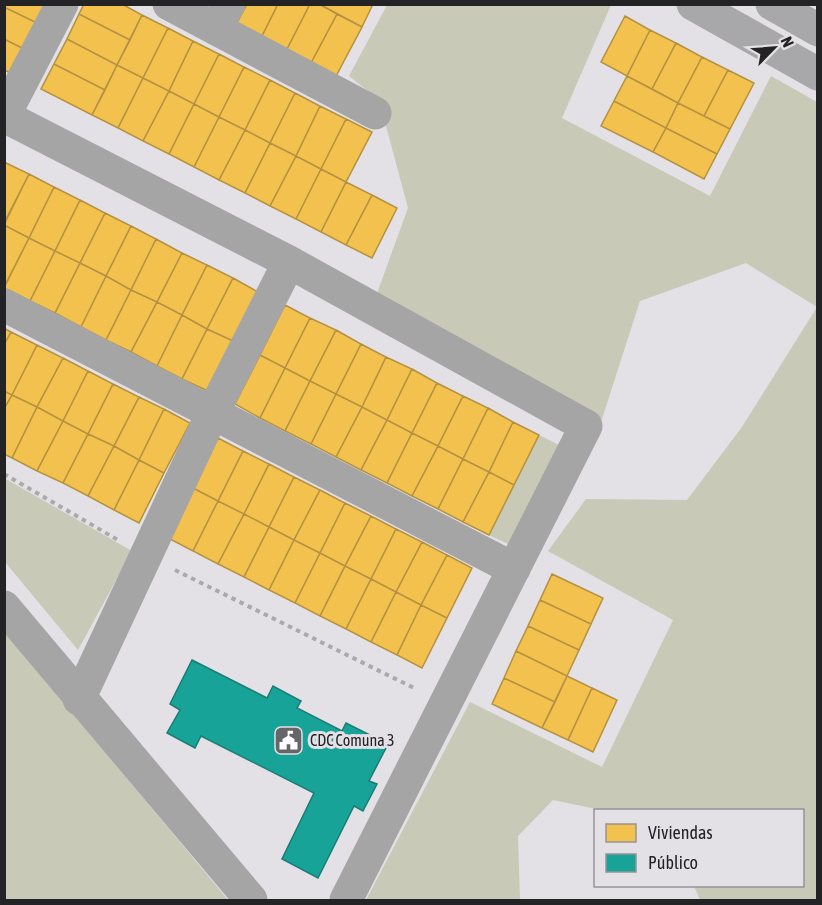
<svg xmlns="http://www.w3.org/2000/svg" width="822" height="905" font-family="'Asap Condensed',sans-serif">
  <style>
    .green { fill: #c8c9b7 }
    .homes { fill: #f2c14e; stroke: #b49141; stroke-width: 1.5 }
    .public { fill: #17a398; stroke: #1b7c75; stroke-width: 1.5 }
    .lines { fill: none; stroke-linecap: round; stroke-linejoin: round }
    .path { stroke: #abaaaa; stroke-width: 4; stroke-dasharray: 4.5 4.5; stroke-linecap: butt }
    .minor { stroke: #a6a5a5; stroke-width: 33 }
    .primary { stroke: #a8a7a9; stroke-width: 33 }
    .labels { text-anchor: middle; stroke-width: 6; stroke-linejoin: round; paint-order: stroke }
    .poi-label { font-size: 16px; fill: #232224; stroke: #e3e0e6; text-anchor: start }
  </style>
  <rect width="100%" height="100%" fill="#e3e1e5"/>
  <path class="green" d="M387,5H611L562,118L710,196L771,76L817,102V900H700L694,886H802V810H601L553,800L518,836L520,900H366L470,702L602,767L673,620L548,551L586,499L687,500L742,427L817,307L746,263L640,301L600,425L376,296L408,208L379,100L349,76Z
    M539,435L559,445L508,544L489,535Z
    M4,478L132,551L78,650L5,562Z
    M4,630L228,900H5Z"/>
  <path class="homes" d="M4,4H46L37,23L4,7Z
    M84,4H122L142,15L130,40L79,14Z
    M247,4H278L261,38L236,25Z
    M278,4H310L286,51L261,38Z
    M310,4H319L337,14L310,65L286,51Z
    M319,4H373L362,27Z
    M4,7L37,23L24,49L4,39Z
    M79,14L130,40L117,65L67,39Z
    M337,14L362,27L335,78L310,65Z
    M142,15L168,28L143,78L117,65Z
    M625,16L650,30L627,76L601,62Z
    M168,28L193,41L169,91L143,78Z
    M650,30L676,43L652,89L627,76Z
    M4,39L24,49L11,73L4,70Z
    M67,39L117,65L105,90L54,64Z
    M193,41L219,54L194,104L169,91Z
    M676,43L702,57L678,103L652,89Z
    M219,54L244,67L219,117L194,104Z
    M702,57L728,70L704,116L678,103Z
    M54,64L105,90L92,115L41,89Z
    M117,65L143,78L118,128L92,115Z
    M244,67L270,80L245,130L219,117Z
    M728,70L754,83L730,129L704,116Z
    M627,76L678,103L666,128L614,101Z
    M143,78L169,91L143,141L118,128Z
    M270,80L295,93L270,143L245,130Z
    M169,91L194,104L169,154L143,141Z
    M295,93L320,106L296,156L270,143Z
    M614,101L666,128L653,152L601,126Z
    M678,103L730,129L717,154L666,128Z
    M194,104L219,117L194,167L169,154Z
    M320,106L346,119L321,169L296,156Z
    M219,117L245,130L219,180L194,167Z
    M346,119L372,132L346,182L321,169Z
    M666,128L717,154L704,179L653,152Z
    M245,130L270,143L245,193L219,180Z
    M270,143L296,156L270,206L245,193Z
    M296,156L321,169L296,219L270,206Z
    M4,162L29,174L4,223Z
    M321,169L346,182L321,232L296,219Z
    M29,174L54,187L29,238L4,225Z
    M346,182L372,195L346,245L321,232Z
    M54,187L80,200L55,251L29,238Z
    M372,195L397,208L372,258L346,245Z
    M80,200L105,213L80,263L55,251Z
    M105,213L131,226L106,276L80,263Z
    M4,225L29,238L4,287Z
    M131,226L156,239L131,290L106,276Z
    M29,238L55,251L30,301L4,288Z
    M156,239L182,253L157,302L131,290Z
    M55,251L80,263L55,313L30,301Z
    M182,253L207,265L182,315L157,302Z
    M80,263L106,276L81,327L55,313Z
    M207,265L233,278L207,329L182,315Z
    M106,276L131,290L106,340L81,327Z
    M233,278L258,292L233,341L207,329Z
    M131,290L157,302L131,352L106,340Z
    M157,302L182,315L157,366L131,352Z
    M285,305L310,318L285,368L260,355Z
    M182,315L207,329L182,379L157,366Z
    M310,318L336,330L310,381L285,368Z
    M4,328L11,332L4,345Z
    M207,329L233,341L208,391L182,379Z
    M336,330L361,344L336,394L310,381Z
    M11,332L37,345L12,395L4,391V345Z
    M361,344L386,357L362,407L336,394Z
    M37,345L63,358L37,407L12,395Z
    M260,355L285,368L260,418L235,404Z
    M386,357L412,369L387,420L362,407Z
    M63,358L88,371L63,421L37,407Z
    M285,368L310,381L285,431L260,418Z
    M412,369L437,383L412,433L387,420Z
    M88,371L113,384L88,434L63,421Z
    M310,381L336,394L311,444L285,431Z
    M437,383L463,396L438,446L412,433Z
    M113,384L139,397L114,446L88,434Z
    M4,391L12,395L4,409Z
    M336,394L362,407L336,457L311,444Z
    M12,395L37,407L12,458L4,454V409Z
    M463,396L488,408L463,459L438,446Z
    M139,397L164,409L139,460L114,446Z
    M37,407L63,421L37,471L12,458Z
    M362,407L387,420L361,470L336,457Z
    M488,408L513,422L489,472L463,459Z
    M164,409L190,423L164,473L139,460Z
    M387,420L412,433L387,483L361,470Z
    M63,421L88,434L63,483L37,471Z
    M513,422L539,435L514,485L489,472Z
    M412,433L438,446L412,496L387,483Z
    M88,434L114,446L88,496L63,483Z
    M218,438L243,451L218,501L193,488Z
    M114,446L139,460L114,510L88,496Z
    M438,446L463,459L438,509L412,496Z
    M243,451L269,464L244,514L218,501Z
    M463,459L489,472L463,522L438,509Z
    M139,460L164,473L139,523L114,510Z
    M269,464L294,477L269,527L244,514Z
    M489,472L514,485L489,535L463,522Z
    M294,477L320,490L294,540L269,527Z
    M193,488L218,501L193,551L168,538Z
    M320,490L345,503L320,553L294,540Z
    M218,501L244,514L218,564L193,551Z
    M345,503L371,516L345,566L320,553Z
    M244,514L269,527L244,577L218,564Z
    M371,516L396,529L371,579L345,566Z
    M269,527L294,540L269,590L244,577Z
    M396,529L422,542L396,592L371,579Z
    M294,540L320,553L295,603L269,590Z
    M422,542L447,555L421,605L396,592Z
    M320,553L345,566L320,616L295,603Z
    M447,555L472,568L447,618L421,605Z
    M345,566L371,579L346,629L320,616Z
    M552,574L603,598L591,624L540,600Z
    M371,579L396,592L371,642L346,629Z
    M396,592L421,605L397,655L371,642Z
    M540,600L591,624L579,650L528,626Z
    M421,605L447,618L422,668L397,655Z
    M528,626L579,650L567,676L516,651Z
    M516,651L567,676L555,702L504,678Z
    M567,676L592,688L568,740L542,728Z
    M504,678L555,702L542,728L492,704Z
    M592,688L617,700L593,752L568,740Z"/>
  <path class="public" d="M192,660L267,698L273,686L301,701L297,708L342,731L346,723L388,744L369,781L377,784L363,811L354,806L318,878L282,859L314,793L201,736L195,748L167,733L180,710L170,704Z"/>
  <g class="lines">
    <path class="path" d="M4,474L118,540
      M175,570L416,689"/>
    <path class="minor" d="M169,4L375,113
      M216,29L229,4
      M4,116L289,262L586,426L346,900
      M4,116L62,4
      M4,305L514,569
      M4,607L251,900
      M79,699L212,414L289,262"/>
    <path class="primary" d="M693,4L818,74
      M772,4L818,30"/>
  </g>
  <defs>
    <symbol id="civic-square" viewBox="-11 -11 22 22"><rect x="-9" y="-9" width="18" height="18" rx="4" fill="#666568" stroke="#e3e0e6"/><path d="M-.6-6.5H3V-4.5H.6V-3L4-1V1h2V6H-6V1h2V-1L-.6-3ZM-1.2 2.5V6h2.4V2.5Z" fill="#fff"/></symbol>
  </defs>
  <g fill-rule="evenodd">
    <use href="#civic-square" x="272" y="724" width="33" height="33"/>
  </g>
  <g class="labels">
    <g class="poi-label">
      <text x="310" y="746">CDC Comuna 3</text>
    </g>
  </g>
  <rect width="822" height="905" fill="none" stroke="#232224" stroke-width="12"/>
  <rect x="594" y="809" width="210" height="78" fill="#e3e0e6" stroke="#969498" stroke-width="1.5"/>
  <rect x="606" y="824" width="30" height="18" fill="#f2c14e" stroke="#969498" stroke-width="1.5"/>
  <text x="648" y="839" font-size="18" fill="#232224">Viviendas</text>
  <rect x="606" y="854" width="30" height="18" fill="#17a398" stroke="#969498" stroke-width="1.5"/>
  <text x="648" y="869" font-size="18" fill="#232224">Público</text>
  <g transform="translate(774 48) rotate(65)" stroke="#e3e0e6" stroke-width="4.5" paint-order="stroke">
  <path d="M0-4.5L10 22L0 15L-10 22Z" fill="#232224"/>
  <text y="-9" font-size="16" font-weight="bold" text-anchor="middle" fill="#232224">N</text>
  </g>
</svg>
